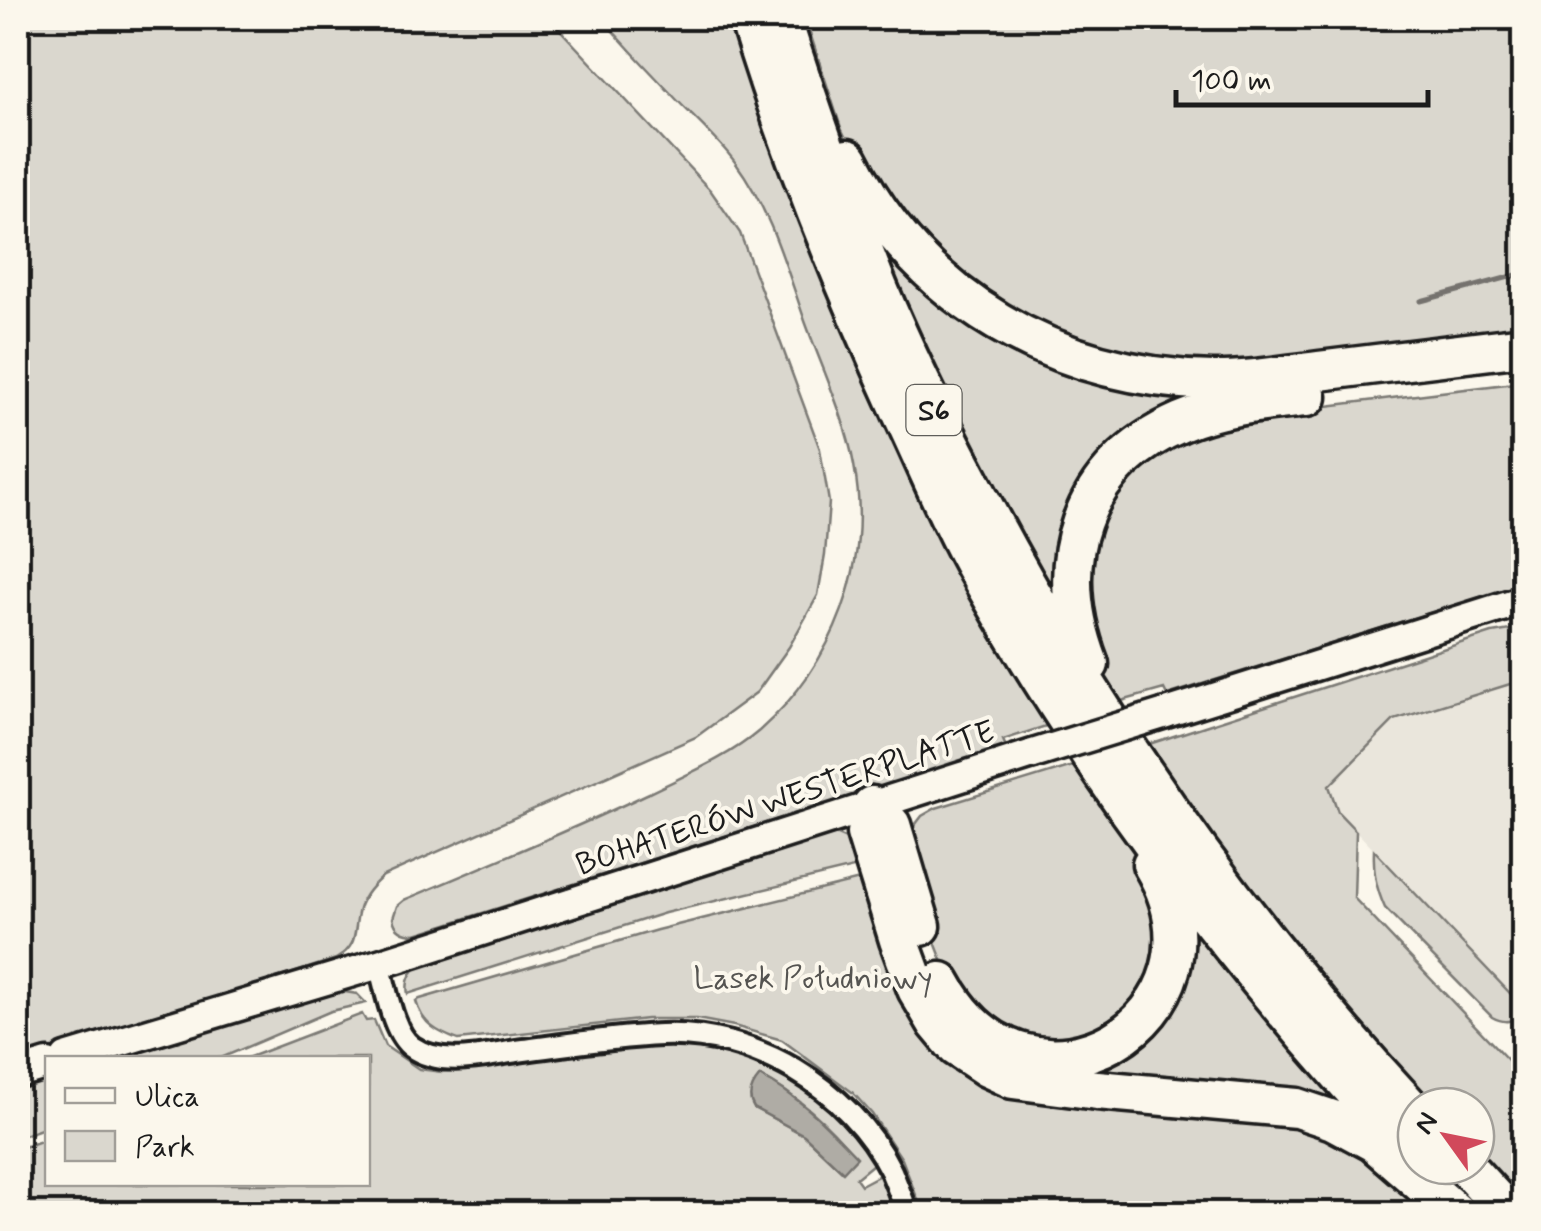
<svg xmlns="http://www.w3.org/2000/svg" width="1541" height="1231" font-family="Mynerve,sans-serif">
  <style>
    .built { fill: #eae6dc }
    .green { fill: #dad7ce; stroke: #7b7a75; stroke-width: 2.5; fill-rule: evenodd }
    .water { fill: #afaca5; stroke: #74726e; stroke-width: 2.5 }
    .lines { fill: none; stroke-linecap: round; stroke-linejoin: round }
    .stream { stroke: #74726e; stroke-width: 5 }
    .minor-casing { stroke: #1c1c1c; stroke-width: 28 }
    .secondary-casing { stroke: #1c1c1c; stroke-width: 35 }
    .motorway-casing { stroke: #1c1c1c; stroke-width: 45 }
    .minor { stroke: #fbf7ec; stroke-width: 20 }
    .secondary { stroke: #fbf7ec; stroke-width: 28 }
    .motorway { stroke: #fbf7ec; stroke-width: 38 }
    .secondary-bridge-casing { stroke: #1c1c1c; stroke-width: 35; stroke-linecap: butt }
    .secondary-bridge { stroke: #fbf7ec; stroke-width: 28 }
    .labels { text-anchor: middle; stroke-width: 8; stroke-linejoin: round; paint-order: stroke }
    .shield { fill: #fbf7ec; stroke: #5f5e5a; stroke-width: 2.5 }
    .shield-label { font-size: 30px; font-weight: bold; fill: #1c1c1c }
    .street-label { font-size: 32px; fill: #1c1c1c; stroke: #fbf7ec }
    .park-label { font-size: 32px; fill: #555451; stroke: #fbf7ec }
  </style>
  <rect width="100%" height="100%" fill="#fbf7ec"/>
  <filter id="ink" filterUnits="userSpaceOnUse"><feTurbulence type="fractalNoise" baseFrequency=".01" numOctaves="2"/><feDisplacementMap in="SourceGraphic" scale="20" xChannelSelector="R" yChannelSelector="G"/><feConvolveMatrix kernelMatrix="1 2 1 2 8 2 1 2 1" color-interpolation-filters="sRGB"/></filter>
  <g filter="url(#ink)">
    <path class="built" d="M1523,681V1007L1338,812L1329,786L1394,720Z"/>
    <path class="green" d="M18,18H549L711,191L740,233L820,449L829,502L825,555L818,595L789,647L757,692L696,737L383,876C373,885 363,895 359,909C353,930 360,945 336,959L18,1062Z
      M601,18H730C806,265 908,506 1049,725L1003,740L1006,747L416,934C405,934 395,930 393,918L397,906L404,900C485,866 567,832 647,794C685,775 726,759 759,731C834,664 873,565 854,465C845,416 822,368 805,321C786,267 770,209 735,162C719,140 697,121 678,101C652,74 626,46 601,18Z
      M805,18H1523V339L1251,370L1078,349L944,271L860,167L841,128Z
      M866,213L959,307L1258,396L1132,439L1055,605L939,382Z
      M1523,382V584L1167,695L1164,689L1118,702L1094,653L1082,609L1097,514L1155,447L1244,416Z
      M1523,628V680L1394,720L1329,786L1338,812L1356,831L1354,898L1523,1076V1204L1476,1154V1106H1433L1278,923L1228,861L1146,745L1492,633Z
      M1076,765C1100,800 1157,872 1162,912C1164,927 1148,983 1144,1002L1080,1044L1004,1033L944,965L929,927L912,829L922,816L936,808Z
      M835,834L851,841L866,865L665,913L408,994C405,979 413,967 426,961Z
      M1374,850L1523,1007V1013C1513,1022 1505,1024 1492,1017L1385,908C1376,888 1373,872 1374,850Z
      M896,871C912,921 923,980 958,1020C1007,1076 1079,1081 1136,1035C1152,1022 1166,1007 1174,988C1186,961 1183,933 1180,904L1265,1014L1359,1123L1334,1110L1308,1101C1243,1092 1176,1088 1111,1083C1077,1080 1037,1080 1006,1067C989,1059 967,1047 955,1033C916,991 904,927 886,874Z
      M872,877L933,1035L1287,1118L1341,1135L1440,1213H923L902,1159L872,1114L852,1092L782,1040L734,1026L697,1019H647L458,1040C437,1032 422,1024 416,1001L420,999L657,930Z
      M339,991L357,994L366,1003L331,1011L221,1058H106Z
      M362,1014L366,1021L374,1020L385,1046L419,1069L442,1072L540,1056L632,1047L698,1046L726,1052L779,1072L799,1082L851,1129L873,1161L872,1165L856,1178L861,1185L880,1175L887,1187L896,1213H18V1149L47,1139L48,1184H368V1058H247ZM760,1076C798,1096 830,1125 856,1158L842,1171L804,1135L754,1108C747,1095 753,1087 760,1076Z
      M47,1075V1127L18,1137V1085Z"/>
    <path class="water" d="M760,1076C799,1096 827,1126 857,1157L843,1172L804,1135L754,1108C746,1096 752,1085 760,1076Z"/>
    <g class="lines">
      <path class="stream" d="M1421,301L1524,273"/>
      <defs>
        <path id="minor" d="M379,964C386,987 392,1033 412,1047C443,1069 491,1054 524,1050C569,1044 615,1037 661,1035C754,1031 849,1087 891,1171C897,1185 902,1199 908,1214"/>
        <path id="secondary" d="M1166,713L1524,600
          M66,1058L379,964L1033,754
          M18,1073L48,1064"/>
        <path id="motorway" d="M749,18C790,154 843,284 902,413C928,468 951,525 981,577C1099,788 1251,982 1416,1158
          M781,18C810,109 842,199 878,288C907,358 941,426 976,492C1094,718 1242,928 1416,1114
          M848,159C919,301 1056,377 1213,381C1248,382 1284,375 1319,371C1387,363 1455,355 1524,346
          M1089,664C1050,563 1078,467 1181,422C1220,405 1265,402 1307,397
          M872,806L866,833L899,940L917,989L937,1023L957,1047L987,1067L1013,1079L1097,1090L1297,1108L1333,1120L1374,1142L1457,1214
          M872,806L891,825L921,926
          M941,982C1028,1144 1244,1017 1152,864
          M1465,1166L1509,1214"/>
      </defs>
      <use href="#minor" class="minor-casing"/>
      <use href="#secondary" class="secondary-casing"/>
      <use href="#motorway" class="motorway-casing"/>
      <use href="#minor" class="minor"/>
      <use href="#secondary" class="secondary"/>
      <use href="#motorway" class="motorway"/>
      <defs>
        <path id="secondary-bridge" d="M1033,754L1166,713"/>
      </defs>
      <use href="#secondary-bridge" class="secondary-bridge-casing"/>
      <use href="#secondary-bridge" class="secondary-bridge"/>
    </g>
  </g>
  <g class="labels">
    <rect class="shield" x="906.5" y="385" width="55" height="50" rx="8"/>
    <g class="shield-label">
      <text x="934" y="420">S6</text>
    </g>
    <g class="street-label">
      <text transform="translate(785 797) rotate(-18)" y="11">BOHATERÓW WESTERPLATTE</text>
    </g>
    <g class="park-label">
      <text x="813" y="988">Lasek Południowy</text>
    </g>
  </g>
  <rect width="1541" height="1231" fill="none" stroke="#fbf7ec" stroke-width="60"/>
  <rect x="30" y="30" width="1481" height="1171" fill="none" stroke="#1c1c1c" stroke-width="4" filter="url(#ink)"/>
  <rect x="45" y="1056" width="325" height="130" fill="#fbf7ec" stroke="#a29f99" stroke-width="2.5"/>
  <rect x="65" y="1088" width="50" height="15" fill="#fbf7ec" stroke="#a29f99" stroke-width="2.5"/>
  <text x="135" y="1106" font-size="30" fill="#1c1c1c">Ulica</text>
  <rect x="65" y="1131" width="50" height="30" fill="#dad7ce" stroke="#a29f99" stroke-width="2.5"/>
  <text x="135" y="1156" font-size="30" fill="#1c1c1c">Park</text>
  <g transform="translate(1446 1136) rotate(303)"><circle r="48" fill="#fbf7ec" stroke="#a29f99" stroke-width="2.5"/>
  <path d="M0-8L18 38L0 25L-18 38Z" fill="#d1495b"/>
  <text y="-15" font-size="28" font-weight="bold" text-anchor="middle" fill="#1c1c1c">N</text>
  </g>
  <path d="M1176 90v15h252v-15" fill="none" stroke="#1c1c1c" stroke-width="5"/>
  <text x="1191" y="90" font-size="30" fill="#1c1c1c" stroke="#fbf7ec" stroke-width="8" paint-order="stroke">100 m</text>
</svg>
